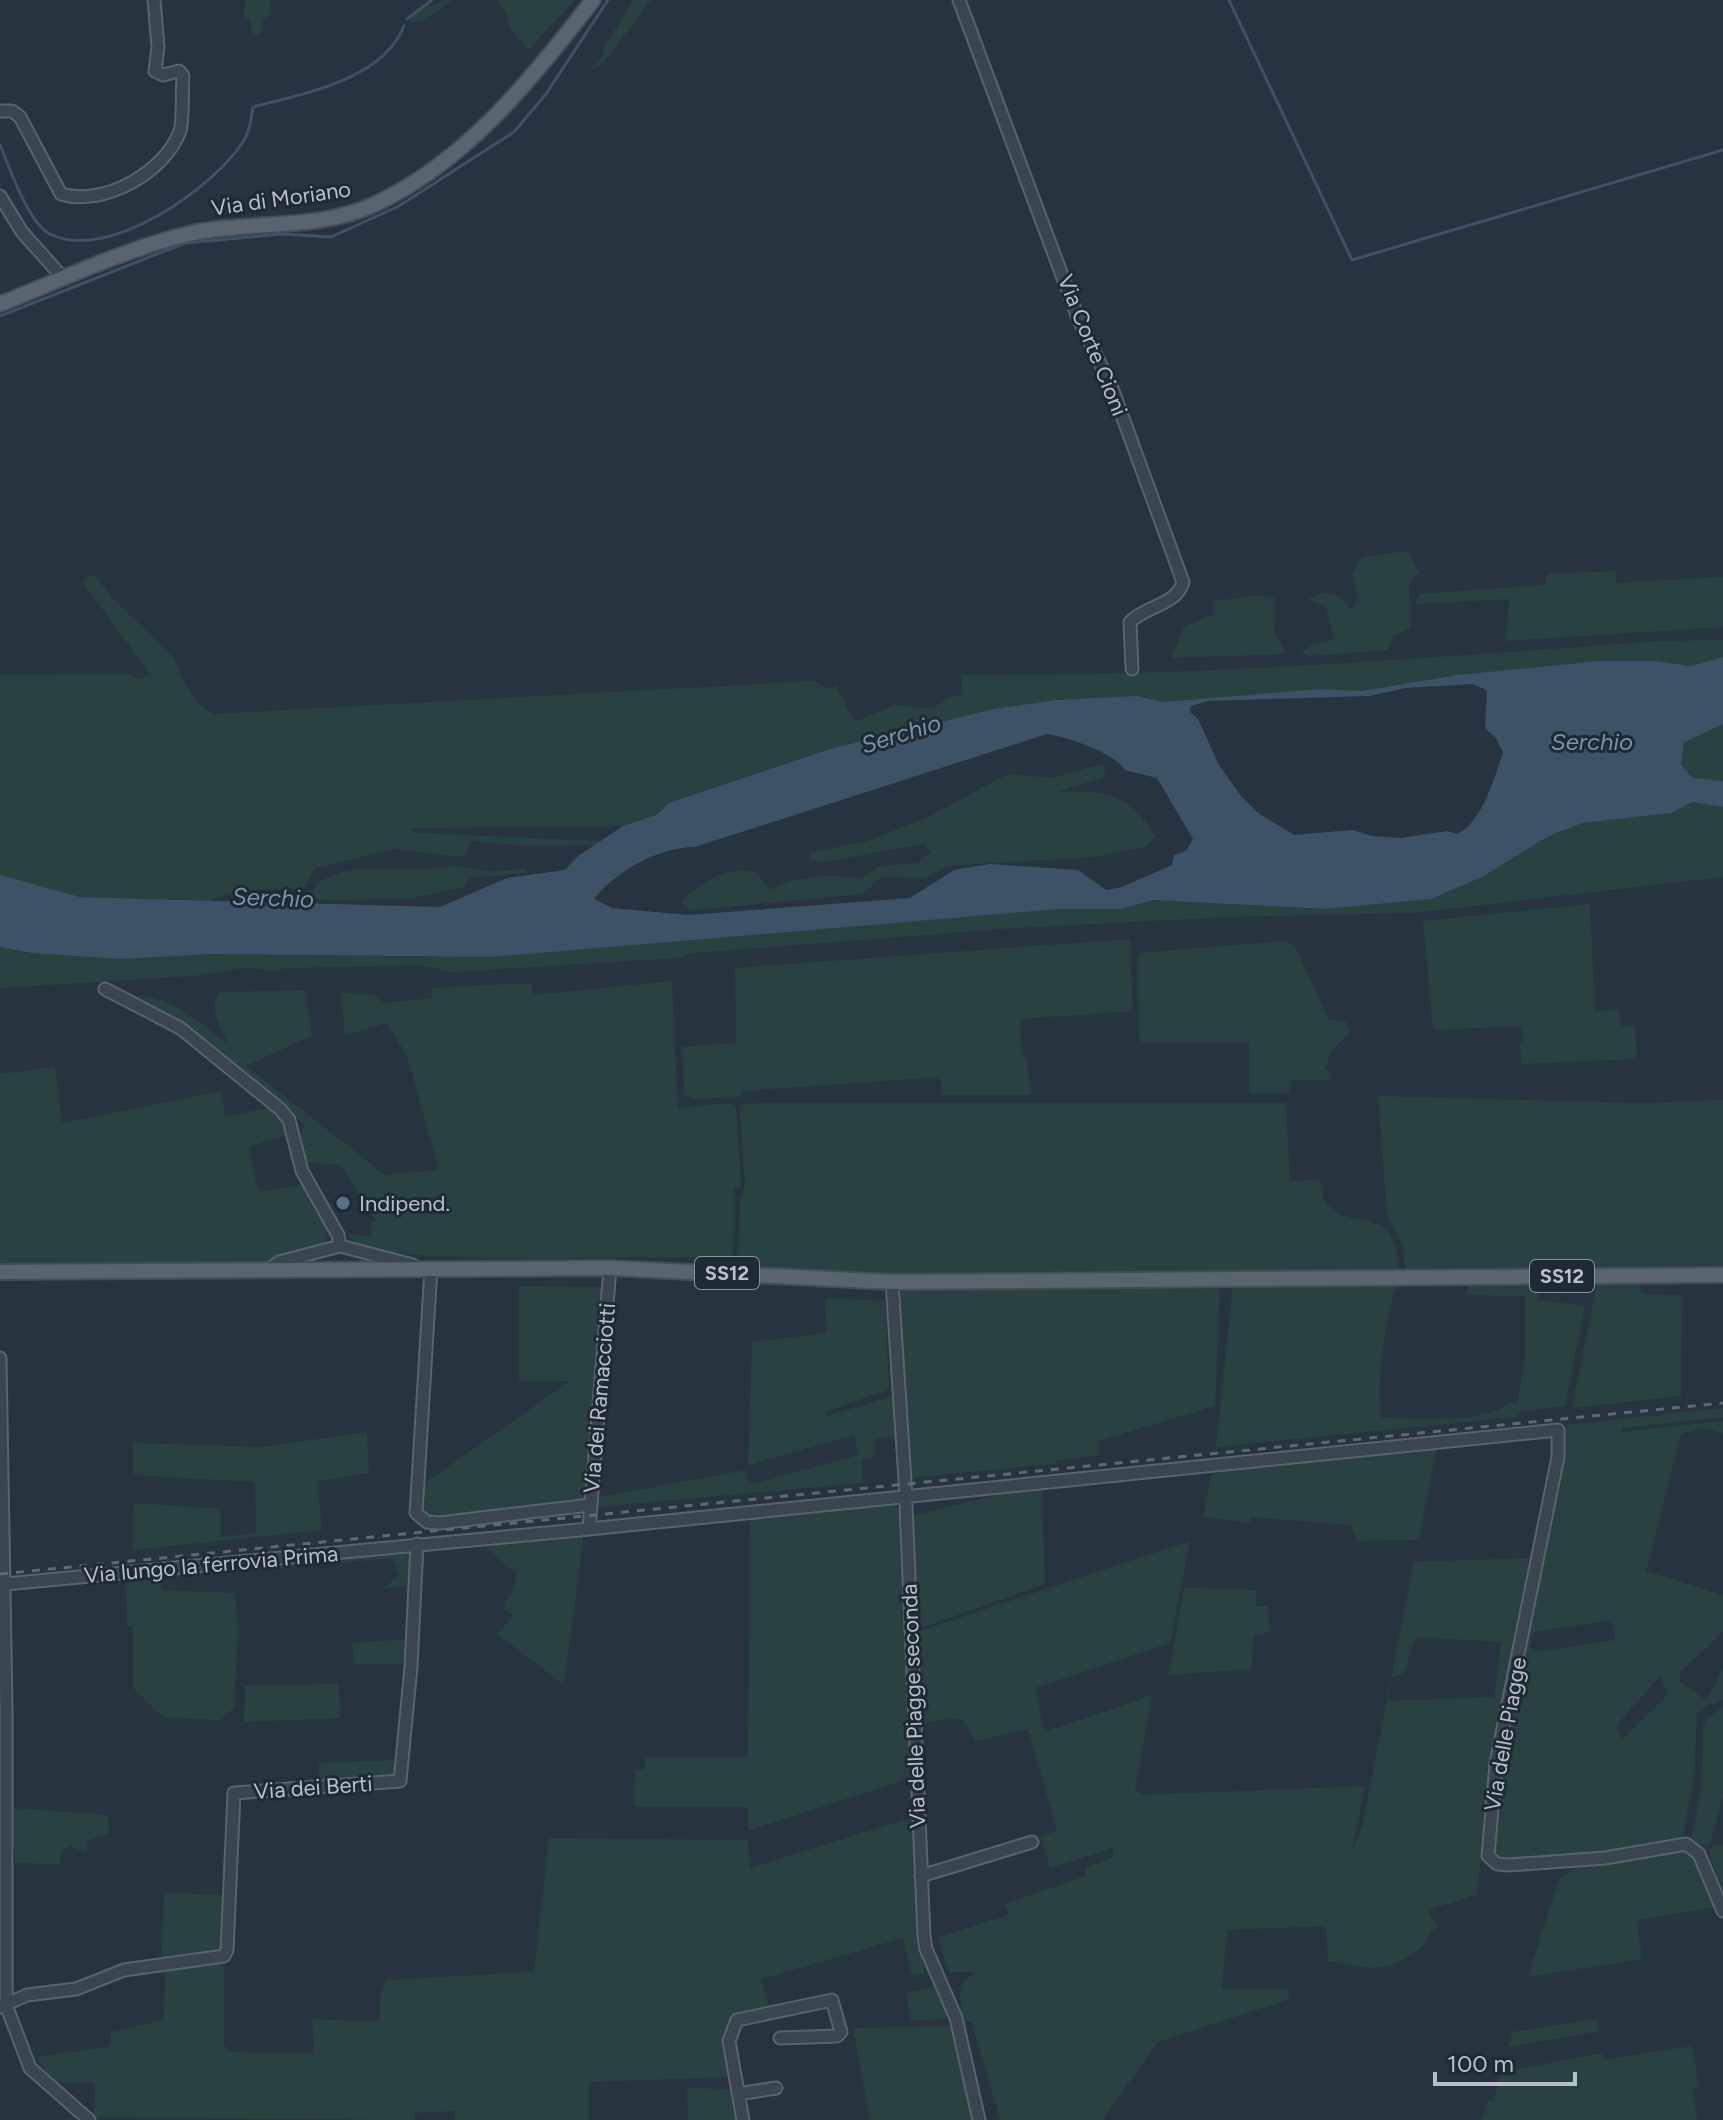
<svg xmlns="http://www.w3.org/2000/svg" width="1723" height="2120" font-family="Figtree,sans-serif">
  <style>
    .green { fill: #2a4141; fill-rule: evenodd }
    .water { fill: #3d5267; fill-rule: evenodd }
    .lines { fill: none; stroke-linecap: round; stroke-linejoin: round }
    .stream { stroke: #3d5267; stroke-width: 3 }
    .minor-casing { stroke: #58636d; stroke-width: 15 }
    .major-casing { stroke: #444e58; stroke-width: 18 }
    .minor { stroke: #3b454f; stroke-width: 11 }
    .major { stroke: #59646f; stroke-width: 14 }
    .rail { stroke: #5d6976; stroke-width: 3; stroke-dasharray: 8 8; stroke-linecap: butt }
    .service-dot { fill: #5c6f8a; stroke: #1f2a34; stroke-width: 3 }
    .labels { text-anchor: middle; stroke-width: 6; stroke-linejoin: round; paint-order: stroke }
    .shield { fill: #1f2a34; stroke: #89939d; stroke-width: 2 }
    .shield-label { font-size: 20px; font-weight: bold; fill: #b7c0ca }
    .street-label { font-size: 22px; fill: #b7c0ca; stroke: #1f2a34 }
    .poi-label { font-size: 22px; fill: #b7c0ca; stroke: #1f2a34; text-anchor: start }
    .water-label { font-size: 24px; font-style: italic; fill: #7993ab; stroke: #1f2a34 }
  </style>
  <rect width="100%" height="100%" fill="#27333f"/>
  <path class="green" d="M245,0H270V15L263,20L261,34L253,36L250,21L243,18Z
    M446,0H453L425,20L409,24L414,12Z
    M496,0H575L528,50L510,28L505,11Z
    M634,0H651L601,66L591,68L603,55L604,47Z
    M1408,551L1419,572L1409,585L1411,628L1394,635L1388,650L1308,656L1301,653L1313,644L1334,640L1326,606L1308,600C1326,586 1342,594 1352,611L1358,596L1352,574L1362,557Z
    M1617,571L1616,583L1723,577V627L1506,641L1509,599L1416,604L1419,594L1545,585L1546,574Z
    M94,575L116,602L174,657L183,682L204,709L213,714L812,681L830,689L836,685L855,722L894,705L933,709L946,698L962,695L961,675C1194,677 1427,658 1660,641L1723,640V657L1690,666L1656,661H1599L1457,675L1361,691L1321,689L1164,702L1136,696L1056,700L994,709L833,748L669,803L656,815L623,826L411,828L417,833L600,841L595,845L526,846L471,841L464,857L394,849L315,868L305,888C277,891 234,886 212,900L80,897L0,875V675L126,674L139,679L151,675L83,583L86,577Z
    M1255,596L1275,597L1274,632L1286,654L1171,658L1184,627L1214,614V601Z
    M1716,724H1723V781L1693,778L1681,765L1684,742Z
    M1094,766H1103L1106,777L1056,792C1104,790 1131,793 1155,837L1145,847L1093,857L946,866L927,878L882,877L863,894L705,909L691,910L683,905L682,900C696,885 738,860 758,875C762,879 766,886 770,890C797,876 831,873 860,879L881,866L919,863L930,852L924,844L823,862L809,860L811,852L868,841L926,818L1008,774L1052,778Z
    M1692,802L1723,807V877L1413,913L1227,917L1014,928L693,953L678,958L453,972L420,965L288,968L273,971L248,967L193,976L0,988V947L32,953L492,957L1060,909H1120L1154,900L1326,909L1431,899L1482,877L1547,837L1582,823L1671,813Z
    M451,866L488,871L525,869L528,873L469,878L464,887L408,899L317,900L313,894L315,886C349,856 410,877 451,866Z
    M1590,904L1595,1012L1618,1010L1621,1027L1635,1026L1637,1059L1521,1064L1520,1042L1524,1041L1521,1026L1433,1030L1423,921Z
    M1130,939L1133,1011L1020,1019L1022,1057L1026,1058L1032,1095H942L940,1077L741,1091V1097L692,1099L684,1094L682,1047L736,1043L735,968Z
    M1285,941L1296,948L1329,1020L1345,1021L1351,1032L1332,1050L1325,1068L1332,1074L1330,1080H1291L1289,1093H1249V1043H1139L1138,953Z
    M672,981L678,1108L730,1103L736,1108L741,1186L734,1190L733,1259C621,1254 500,1265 389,1252C375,1251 354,1245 346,1233L372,1237L370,1223L376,1221L341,1165L305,1162L301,1134L304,1125L175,1019L133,1001V996C171,994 199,1023 228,1045C222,1027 207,1011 219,992L305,990L312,1036L246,1066L385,1175L439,1170L407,1056L387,1023L345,1035L341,993L375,995L384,1003L432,998L431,988L532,983L533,995Z
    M55,1067L62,1123L221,1091L225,1117L271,1107L289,1135L249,1146L258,1192L305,1185L328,1227L325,1244L258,1263L0,1265V1074Z
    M1378,1096L1640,1103L1723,1100V1269L1405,1270L1403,1246L1387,1215Z
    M760,1103H1286L1290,1182L1320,1179L1324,1199L1334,1212C1372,1227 1399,1214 1398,1270L819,1275L738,1264L740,1199L745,1184L740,1105Z
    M1233,1283H1398C1387,1304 1374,1398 1382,1418C1415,1418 1487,1424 1511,1402L1517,1404L1525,1360V1296L1466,1295L1469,1284H1537L1538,1301L1585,1305L1565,1406L1516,1412V1417L1216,1447Z
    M1597,1284L1640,1285L1641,1294L1682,1295L1681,1396L1572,1408Z
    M519,1286L604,1287L588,1502L429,1516L423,1507L425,1483L570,1381H519Z
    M1215,1286L1220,1291L1215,1406L1098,1441L1100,1455L1056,1461L1054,1464L908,1478L897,1293L901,1288Z
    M825,1298L885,1301L889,1386L885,1391L824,1412L827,1416L893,1396L897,1436L874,1439L875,1457L862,1459V1483L595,1507V1498L746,1470L748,1485L859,1455L854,1435L748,1465L752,1342L826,1333Z
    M1723,1408V1417L1623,1428L1622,1432L1723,1421V1433L1700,1427L1680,1435L1646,1571L1723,1595V1631L1680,1673V1682L1707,1701L1723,1668V1700L1703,1707L1697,1714L1694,1776L1683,1837L1607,1853L1507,1860L1496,1857V1816L1501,1814L1503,1796L1498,1790L1566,1425ZM1612,1620L1615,1640L1534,1652L1530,1648L1533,1632ZM1660,1676L1668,1694L1622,1739L1617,1732V1725Z
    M367,1432L369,1473L317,1481L322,1530L133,1550L134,1503L221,1509V1537L256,1533L255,1482L133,1475V1443L262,1447Z
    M1437,1446L1419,1540L1356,1541L1351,1525L1251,1517L1250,1523L1203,1517L1211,1475L1218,1472Z
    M1015,1491H1042L1045,1584L915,1630L910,1516Z
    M894,1504L901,1513L913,1777L748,1831V1807H634L635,1770L645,1769L644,1757H748L750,1517Z
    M581,1534L583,1540L564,1685L497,1634L514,1615L505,1610L504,1603L512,1592L517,1573L486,1549L489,1543Z
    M1190,1541L1170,1643L1035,1688L1045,1732L1152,1695L1135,1790L1143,1795L1365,1786L1351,1855L1362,1826L1414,1562L1529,1558L1520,1620L1493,1751L1477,1895L1427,1910L1438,1926C1429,1933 1427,1943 1418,1950C1385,1975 1366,1968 1328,1961L1326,1926L1227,1930L1222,1989H1287L1290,1999L1158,2042L1102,2120H1000L972,2022H963L960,1995L963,1981L977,1972H949L938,1937L1009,1915L1005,1904L1086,1876L1085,1868L1113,1857V1848L1050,1868L1041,1837L1057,1830L1028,1729L975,1741L966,1724L958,1718L922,1723L917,1632ZM1419,1637L1501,1642L1494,1697L1388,1701L1392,1677L1404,1674L1414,1641Z
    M412,1553L411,1604L406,1586L382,1589L399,1576L393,1558L252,1571L253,1568Z
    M161,1576L162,1590L235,1593L238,1630L234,1708L219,1720L163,1717L133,1688V1626H127L126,1585L130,1580Z
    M1184,1588L1256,1590V1606H1268L1270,1632L1254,1636L1251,1669L1169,1675Z
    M411,1639L403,1664H355L352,1643Z
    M339,1684L340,1718L244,1722L245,1686Z
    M1723,1707V1796L1710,1845L1694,1844L1691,1840L1702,1783L1703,1729L1706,1719Z
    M399,1760L395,1777L319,1785V1763Z
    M12,1808L108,1815L109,1834L88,1840L86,1853L69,1845L61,1851L60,1864L15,1863Z
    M913,1817L924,1974L912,1976L903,1938L761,1979L769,2007L732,2014L726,2028V2048L732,2077L589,2082V2120H455V2111L415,2113V2120L94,2117L95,2083H56L35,2057L109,2047L111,2032L164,2020L165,1968L220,1963L224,1966V2044L228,2052L314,2054L312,2019L376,2022L380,2018V1997L386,1980L534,1972L549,1838L748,1840L750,1868Z
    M1723,1845V1897L1709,1851L1713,1846Z
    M1680,1846L1691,1852L1718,1907L1637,1920L1642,1959L1528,1977L1559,1879L1572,1869L1586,1865Z
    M164,1893L228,1895L223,1947L218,1955L161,1960Z
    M938,1986L951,2019L911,2020L906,1993Z
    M1597,2019L1599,2031L1508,2047L1512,2032Z
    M949,2026L954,2030L973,2120H870L853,2028Z
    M1692,2046L1699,2088L1692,2090L1698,2120H1482L1488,2101L1493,2102L1501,2072L1602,2053L1604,2060Z
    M687,2088L733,2089L737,2120H688Z"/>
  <path class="water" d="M1723,657V724L1684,742L1681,765L1693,778L1723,781V807L1692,802L1671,813L1582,823L1547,837L1482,877L1431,899L1326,909L1154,900L1120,909H1060L492,957L212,954L121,959L32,953L0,947V875L80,897L440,907L507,878L565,870L578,856L623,826L656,815L669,803L833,748L994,709L1056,700L1136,696L1164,702L1321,689L1361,691L1457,675L1599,661H1656L1690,666ZM1472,684L1487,690L1485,728L1496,738L1503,752C1495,777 1481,824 1457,834L1447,831L1401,838L1373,836L1352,830L1294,835L1258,813L1241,796L1219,765L1198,719L1190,712L1191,706L1208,701L1369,696L1406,688ZM1047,734C1067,737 1115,753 1125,770L1157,778L1193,839L1186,851L1174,855L1172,865L1122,887L1106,890L1078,870L990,864L954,870L910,898L688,915L612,908L594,899C616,871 660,847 695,847Z"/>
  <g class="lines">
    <path class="stream" d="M1229,0L1352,260L1723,150
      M407,19L432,0
      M0,145C10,168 28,223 50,234C107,263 212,189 243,142C250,132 251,119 253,107C302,94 383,80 404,26
      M0,316L185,243L282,234L331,237L399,206L514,132L546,94L608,0"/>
    <defs>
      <path id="minor" d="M959,0L1078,318L1112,388L1183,582C1177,605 1145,606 1130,622L1132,669
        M0,111H12L20,117L61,194C104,207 165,172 180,131C183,124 182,88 183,76L179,71L163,75L155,71L158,47L154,0
        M0,196L22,232L64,279
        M105,989L180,1028L280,1109L289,1120L302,1171L338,1235L340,1246
        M431,1268L416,1513L427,1522L439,1523L590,1505
        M268,1270L279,1262L340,1246L413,1265
        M892,1282L905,1481L924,1936L926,1949L956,2018L979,2120
        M0,1358L6,1708V2005L30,2068L89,2120
        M589,1529L610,1268
        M5,1584L589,1529L1558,1430V1457L1496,1763L1488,1856L1497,1864L1509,1865L1605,1858L1686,1844L1699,1854L1723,1911
        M921,1876L1032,1842
        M0,2007L27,1995L76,1989L124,1970L224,1956L227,1950L234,1793L400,1781L411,1667L417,1544
        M738,2094L776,2088
        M743,2120L729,2041L737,2020L832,2000L841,2032L837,2036L780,2038"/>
      <path id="major" d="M0,304C58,281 128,248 188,234C248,220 317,231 373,205C465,163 533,78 593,0
        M0,1272L610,1268L892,1282L1723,1275"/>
    </defs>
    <use href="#minor" class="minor-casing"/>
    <use href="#major" class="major-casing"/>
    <use href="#minor" class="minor"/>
    <use href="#major" class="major"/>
    <path class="rail" d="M0,1574L1723,1403"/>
  </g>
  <circle class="service-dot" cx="343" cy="1203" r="8"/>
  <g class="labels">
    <g class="shield">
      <rect x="695" y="1257" width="64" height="32" rx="6"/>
      <rect x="1530" y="1260" width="64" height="32" rx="6"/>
    </g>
    <g class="shield-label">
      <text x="727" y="1280">SS12</text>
      <text x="1562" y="1283">SS12</text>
    </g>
    <g class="street-label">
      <text transform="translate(281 198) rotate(-8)" y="8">Via di Moriano</text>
      <text transform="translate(1093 345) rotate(68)" y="8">Via Corte Cioni</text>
      <text transform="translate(599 1398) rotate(-85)" y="8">Via dei Ramacciotti</text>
      <text transform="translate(211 1564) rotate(-5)" y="8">Via lungo la ferrovia Prima</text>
      <text transform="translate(913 1706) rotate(-92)" y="8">Via delle Piagge seconda</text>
      <text transform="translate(1505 1734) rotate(-80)" y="8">Via delle Piagge</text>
      <text transform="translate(313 1787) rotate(-4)" y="8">Via dei Berti</text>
    </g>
    <g class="poi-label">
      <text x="359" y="1211">Indipend.</text>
    </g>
    <g class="water-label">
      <text transform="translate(901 734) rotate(-17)" y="8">Serchio</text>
      <text x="1592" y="750">Serchio</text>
      <text transform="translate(273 898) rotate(2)" y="8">Serchio</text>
    </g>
  </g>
  <path d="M1435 2072v12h140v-12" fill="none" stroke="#b7c0ca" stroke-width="4"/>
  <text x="1447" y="2072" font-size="24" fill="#b7c0ca" stroke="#1f2a34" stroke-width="6" paint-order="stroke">100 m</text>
</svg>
